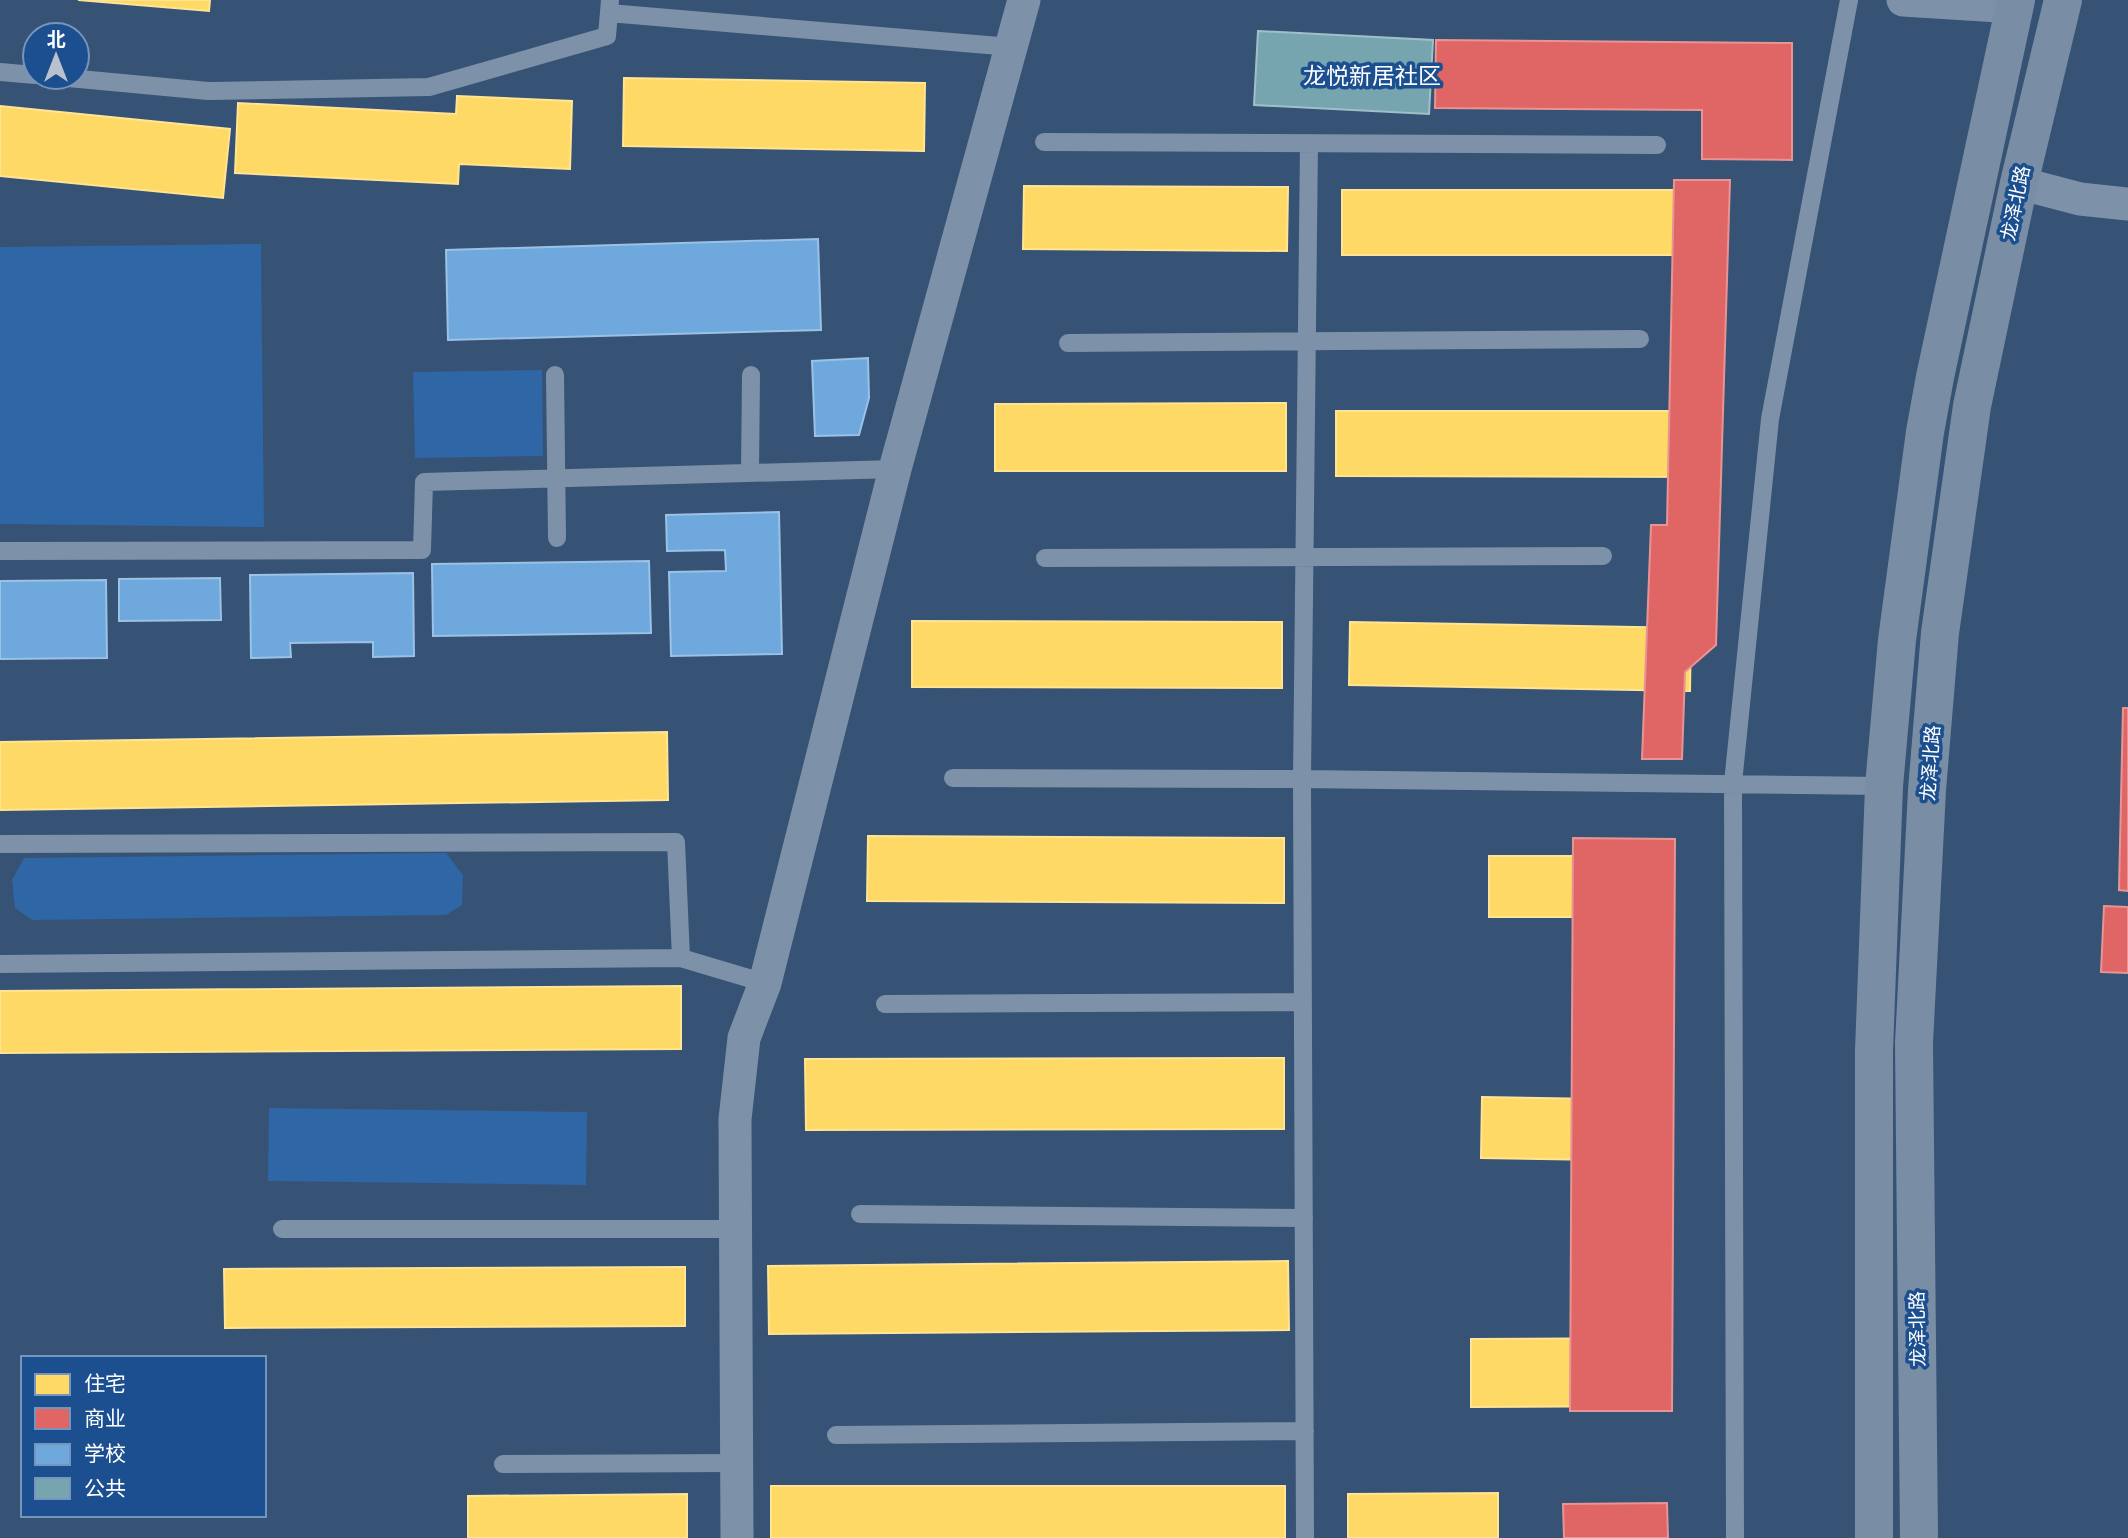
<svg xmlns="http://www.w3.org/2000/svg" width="2128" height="1538" font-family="Ubuntu,'Noto Sans SC',sans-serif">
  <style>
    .green { fill: #2f66a5 }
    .homes { fill: #ffd966; stroke: #ffe494; stroke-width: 2 }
    .shops { fill: #e06666; stroke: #e99494; stroke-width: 2 }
    .schools { fill: #6fa8dc; stroke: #9ac2e6; stroke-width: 2 }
    .public { fill: #76a5af; stroke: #9fc0c7; stroke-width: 2 }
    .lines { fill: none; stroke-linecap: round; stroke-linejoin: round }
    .service { stroke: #7d92a8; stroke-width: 18 }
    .minor { stroke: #7d92a8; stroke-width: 33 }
    .secondary { stroke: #798da4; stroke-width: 38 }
    .labels { text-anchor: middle; stroke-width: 7; stroke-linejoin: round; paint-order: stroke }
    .street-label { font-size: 19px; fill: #fff; stroke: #1b4f8f }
    .quarter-label { font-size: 23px; fill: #fff; stroke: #1b4f8f }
  </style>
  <rect width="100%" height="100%" fill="#365274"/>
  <path class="green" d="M261,244L264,527L0,524V247Z
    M542,370L543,456L415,458L413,372Z
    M446,853L463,875L462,905L446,915L32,920L15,908L12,880L24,858Z
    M269,1108L587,1112L586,1185L268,1181Z"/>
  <path class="homes" d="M78,0H210L209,11Z
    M624,78L925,83L924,151L623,146Z
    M457,96L572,101L570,169L459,164L458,184L235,173L238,103L456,114Z
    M0,106L230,129L223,198L0,176Z
    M1024,186L1288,187L1287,251L1023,249Z
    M1342,190H1727V255H1342Z
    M1286,403V471H995V404Z
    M1336,411H1708L1707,477L1336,476Z
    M912,621L1282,622V688L912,687Z
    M1350,622L1691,628L1690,691L1349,685Z
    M667,732L668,800L0,810V742Z
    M868,836L1284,838V903L867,901Z
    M1489,856H1667V917H1489Z
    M681,986V1049L0,1053V991Z
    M1284,1058V1129L806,1130L805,1059Z
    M1482,1097L1663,1100L1662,1161L1481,1158Z
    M1288,1261L1289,1330L769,1334L768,1266Z
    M685,1267V1326L225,1328L224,1269Z
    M1660,1338L1661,1406L1471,1407V1339Z
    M771,1486H1285V1538H771Z
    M1498,1493V1538H1348V1494Z
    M687,1494V1538H468V1496Z"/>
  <path class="shops" d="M1436,40L1792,43V160L1702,159V110L1435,108Z
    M1674,180H1730L1716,645L1685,672L1682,759H1642L1651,525H1667Z
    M2123,708H2128V891L2119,890Z
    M1573,838L1675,839L1672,1411H1570Z
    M2104,906L2128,907V973L2101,972Z
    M1667,1503L1668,1538H1564L1563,1504Z"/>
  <path class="schools" d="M818,239L821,330L448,340L446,250Z
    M868,358L869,398L859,435L815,436L812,361Z
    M779,512L782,654L671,656L669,572L726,571L725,550L667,551L666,515Z
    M649,561L651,633L433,636L432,564Z
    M413,573L414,656L373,657V642L290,643L291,657L251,658L250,575Z
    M220,578L221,620L119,621V579Z
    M106,580L107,658L0,659V581Z"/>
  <path class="public" d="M1258,31L1433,40L1429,114L1254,105Z"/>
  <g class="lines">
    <path class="service" d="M609,13L1011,47
      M0,72L35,75
      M58,77L208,91L429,87L607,36L610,0
      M1044,142L1657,145
      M1068,343L1640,339
      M555,375L557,538
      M750,472L751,375
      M0,551L422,550L424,482L895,469
      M1045,558L1603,556
      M953,778L1302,779L1884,786
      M0,844L676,842L681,958
      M0,964L681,958L765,983
      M885,1004L1303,1002
      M860,1214L1304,1218
      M282,1229H735
      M836,1435L1305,1431
      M503,1464L736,1463
      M1305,1538L1302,779L1309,143
      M1735,1538L1733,783L1770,419L1849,0"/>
    <path class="minor" d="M1903,0L2015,7
      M2019,183L2080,199L2128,204
      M737,1538L735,1119L744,1038L765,983L895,469L1024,0"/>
    <path class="secondary" d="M1874,1538V1051L1884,786L1897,640L1925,432L1935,377L2016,0
      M1919,1538L1914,1043L1927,790L1940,633L1972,406L2019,183L2063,0"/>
  </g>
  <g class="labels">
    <g class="street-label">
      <text transform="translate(2015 203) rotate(-78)" y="7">龙泽北路</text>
      <text transform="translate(1930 763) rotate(-86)" y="7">龙泽北路</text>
      <text transform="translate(1917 1329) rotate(-91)" y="7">龙泽北路</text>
    </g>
    <g class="quarter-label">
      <text x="1372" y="84">龙悦新居社区</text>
    </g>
  </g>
  <rect x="21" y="1356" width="245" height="161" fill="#1b4f8f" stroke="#7695bc" stroke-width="2"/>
  <rect x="35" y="1374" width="35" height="21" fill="#ffd966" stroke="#7695bc" stroke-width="2"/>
  <text x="84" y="1391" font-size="21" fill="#ffffff">住宅</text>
  <rect x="35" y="1408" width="35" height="21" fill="#e06666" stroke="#7695bc" stroke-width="2"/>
  <text x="84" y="1426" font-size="21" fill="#ffffff">商业</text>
  <rect x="35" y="1444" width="35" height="21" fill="#6fa8dc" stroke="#7695bc" stroke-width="2"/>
  <text x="84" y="1461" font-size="21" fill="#ffffff">学校</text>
  <rect x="35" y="1478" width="35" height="21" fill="#76a5af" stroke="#7695bc" stroke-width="2"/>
  <text x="84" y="1496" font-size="21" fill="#ffffff">公共</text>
  <g transform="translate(56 56)"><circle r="33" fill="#1b4f8f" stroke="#7695bc" stroke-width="2"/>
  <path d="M0-5L12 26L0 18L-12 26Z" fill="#b9c2ce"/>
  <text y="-10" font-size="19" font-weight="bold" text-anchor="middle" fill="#ffffff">北</text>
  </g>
</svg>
